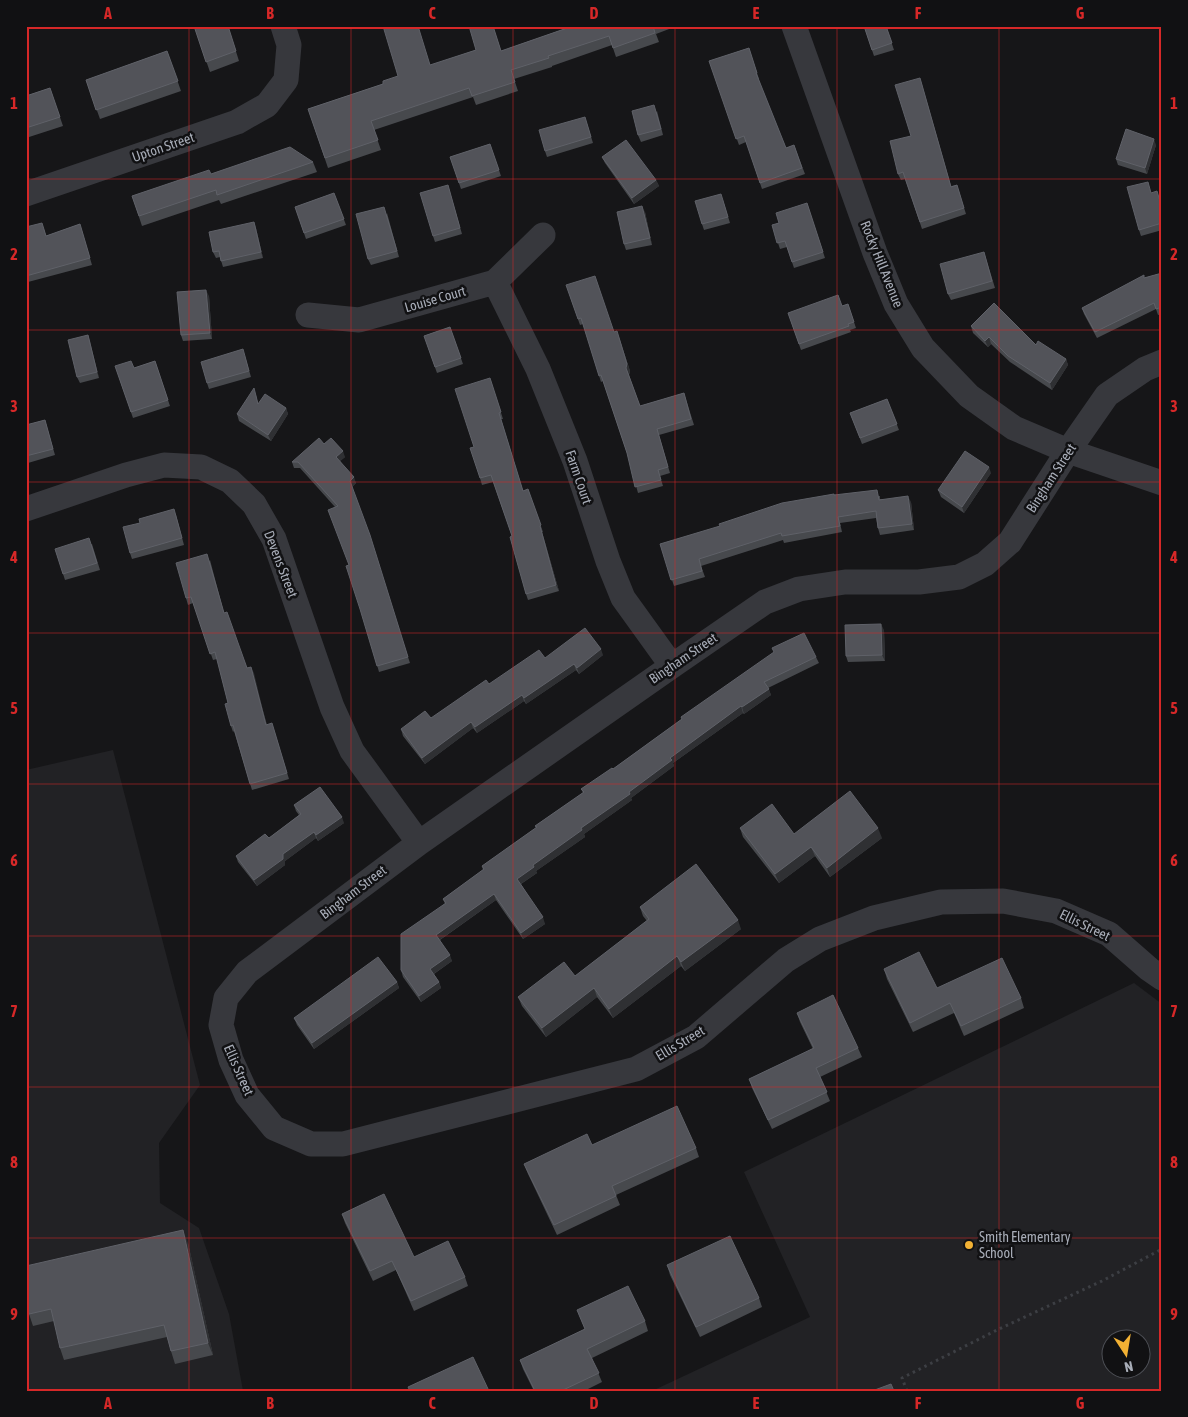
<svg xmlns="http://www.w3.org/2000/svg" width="1188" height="1417" font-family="'Asap Condensed',sans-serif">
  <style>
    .built { fill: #222225; fill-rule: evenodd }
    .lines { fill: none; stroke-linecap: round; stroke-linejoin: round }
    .path { stroke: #3d3f44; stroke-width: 3; stroke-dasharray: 2.5 4; stroke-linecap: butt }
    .minor { stroke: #37383d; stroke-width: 25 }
    .wall { fill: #47494d }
    .shaded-wall { fill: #2f3033 }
    .building { fill: #525359; stroke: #5f6168 }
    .grid { fill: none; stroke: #d62828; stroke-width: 1; stroke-opacity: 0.55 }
    .poi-dot { fill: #f2b134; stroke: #111113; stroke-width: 2 }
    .labels { text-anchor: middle; stroke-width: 5; stroke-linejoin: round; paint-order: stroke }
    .street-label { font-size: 14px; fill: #a8adb8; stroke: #111113 }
    .poi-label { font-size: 14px; fill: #a8adb8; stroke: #111113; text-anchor: start }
    .neatline { fill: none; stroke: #d62828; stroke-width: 2 }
    .grid-label { font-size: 16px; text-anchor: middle; font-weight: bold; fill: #d62828 }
  </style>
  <rect width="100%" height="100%" fill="#161618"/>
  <path class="built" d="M113,750L200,1085L159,1143L160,1203L199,1228L229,1314L243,1391H26V770Z
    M1134,983L1162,1004V1391H652L810,1317L744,1172ZM1110,1340H1140V1370H1110Z"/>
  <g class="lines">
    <path class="path" d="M907,1391L902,1378L997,1330L1102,1281L1162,1249"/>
    <path class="minor" d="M794,26L875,253L896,304L923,348L969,396L1014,428L1068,451L1162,483
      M26,194L237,122L267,105L286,80L289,45L283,26
      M495,282L538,369L575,461L608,561L623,598L672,666
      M308,315L359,320L495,282L543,235
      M1162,362L1145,369L1107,395L1068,451L1010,542L985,564L959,577L919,582H845L799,589L765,602L672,666L419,843L247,972L226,998L221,1025L231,1060L247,1095L274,1128L311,1144H343L636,1069L696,1037L786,960L820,939L874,918L941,902L1003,901L1056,911L1109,934L1149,969L1162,978
      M26,509L126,475L164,465L201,467L230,481L254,504L274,539L332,707L352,751L419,843"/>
  </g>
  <path class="wall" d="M194,26H228L239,61L210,72Z
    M493,26L501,51L573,26H677L656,34L659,42L616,57L612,45L552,66V67L514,79L518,91L476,105L473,97L374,130L381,150L328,168L308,109L383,84L431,65L476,50Z
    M864,26H886L894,50L874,56Z
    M749,48L759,79H758L786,148L794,145L805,174L762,189L746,142L739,145L709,61Z
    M167,51L181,91L100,119L86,80Z
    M920,78L951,186L957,185L966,214L922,229L905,179L901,180L898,174L911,136Z
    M50,88L63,126L26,138V96Z
    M657,111L663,135L641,142L638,135Z
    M585,117L593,143L547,157L545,151Z
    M490,144L501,176L461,189L450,157Z
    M1156,145L1147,174L1118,165L1116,159Z
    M602,157L656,180L659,186L634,204L605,163Z
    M313,162L317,172L221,204L219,200L142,226L132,196L211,174Z
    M448,185L462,234L435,242L433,236Z
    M334,193L346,225L306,239L295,207Z
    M1159,197L1162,206V230L1141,236L1139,230Z
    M723,200L730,223L704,230L702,224Z
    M807,203L825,258L794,268L787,247L780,249L772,225L779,223Z
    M645,212L652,245L626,250L624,244Z
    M387,213L399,257L371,265L368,259Z
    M254,222L256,228L263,258L223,267L220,257L216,258L213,252Z
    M80,224L92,265L28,282L26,278V227L44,229L46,236Z
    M984,252L995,288L951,300L948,294Z
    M1162,273V314L1158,315L1156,309L1097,338L1084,314L1082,308L1144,278Z
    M566,285L619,337L630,371L629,375L640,406L684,393L694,425L659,435L670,473L660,476L663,486L638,493L627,453L603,381L601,382L583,324L580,325Z
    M209,296L212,339L183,341L181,335Z
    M848,304L856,328L850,330L851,332L801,350L788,313L842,306Z
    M971,326L1036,345L1066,359L1068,365L1052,390L1010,362L991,344L988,347L973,333Z
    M450,327L463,364L437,373L424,336Z
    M88,335L99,378L80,383L77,377Z
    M245,356L251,377L209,389L207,383Z
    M155,361L170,406L133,418L115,366L134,368Z
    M490,378L503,419H501L523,491L528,489L543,532H542L559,591L528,600L526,594L512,536L493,482L482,485L480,478L474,447Z
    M256,395L258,404L286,408L288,414L271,441L239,421L237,414Z
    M887,399L899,430L862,444L850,413Z
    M45,420L55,455L28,463L26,458V425Z
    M324,444L345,457L340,461L356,483L352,487L410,663L379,672L349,565L335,507L300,468H294L292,462Z
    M991,473L964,513L941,497L938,490Z
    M834,495L880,496V499L911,502L914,530L880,535L878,528L876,518L840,523L842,532L784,543L783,540L701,566L705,577L674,586L660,544Z
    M176,515L184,545L132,559L130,553L140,523Z
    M92,544L100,570L65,580L55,549Z
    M210,560L224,613L247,668L251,667L267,725L274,730L289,779L252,790L234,731L233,732L231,726L228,703L217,659L213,660L193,603L188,605L186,598Z
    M884,630L885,661L848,662L846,656Z
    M603,655L579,674L576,670L526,704L524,701L477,733L473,728L425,764L403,736L401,729L431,718L489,684L545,658Z
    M816,657L819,663L768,688L771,695L744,714L743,713L673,763L674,766L631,798L632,800L584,834L585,837L536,871L537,873L521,884L545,924L523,939L496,900L440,940L452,961L434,974L439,982L441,988L421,1002L403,977L401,970L445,904L443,899L483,870L482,866L536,828L535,826L583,793L581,789L613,769L682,719L681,717Z
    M294,805L344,823L318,841L316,838L285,861V865L257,886L238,862L236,856L269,838L299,815L296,811Z
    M740,828L794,834L882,838L830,877L815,856L779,883L743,837Z
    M640,907L741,929L685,971L681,966L613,1018L597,997L546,1037L522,1006L518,997L575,976L647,921L643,916Z
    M884,969L937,988L1021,998L1024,1008L964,1036L954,1013L913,1032L887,979Z
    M397,982L399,988L314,1049L297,1025L294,1018Z
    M797,1013L858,1048L862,1057L820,1077L830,1101L772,1129L752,1088L749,1079L813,1049L800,1022Z
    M592,1145L696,1148L699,1157L616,1195L620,1205L557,1235L528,1174L524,1164Z
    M342,1214L414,1257L465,1277L468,1286L414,1311L396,1270L373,1281L345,1223Z
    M188,1243L213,1355L175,1364L171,1351L167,1337L64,1360L60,1348L54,1321L33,1326L29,1314Z
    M667,1265L759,1298L762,1307L700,1337L670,1275Z
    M577,1310L645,1321L648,1331L592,1358L602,1382L584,1391H534L523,1369L520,1360L585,1329Z"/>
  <path class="shaded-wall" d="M920,78L922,84L953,193L951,187Z
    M1154,139L1156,145L1147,174L1145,168Z
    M656,180L659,186L634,204L632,198Z
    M642,206L645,212L652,245L650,238Z
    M254,222L256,228L263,258L261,252Z
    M206,290L209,296L212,339L210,333Z
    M88,335L90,341L99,378L97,372Z
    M619,337L630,371L629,375L626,368Z
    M989,337L991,344L988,347L985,341Z
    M1066,359L1068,365L1052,390L1050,383Z
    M286,408L288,414L271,441L268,435Z
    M343,451L345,457L338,463L336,457Z
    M989,467L991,473L964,513L962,507Z
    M354,477L356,483L352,487L350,481Z
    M908,496L911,502L914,530L912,524Z
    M540,526L542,532L559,591L556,585Z
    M881,624L884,630L885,661L882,655Z
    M601,649L603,655L579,674L577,668Z
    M574,664L576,670L526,704L524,698Z
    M251,667L254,673L268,731L266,725Z
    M769,689L771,695L744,714L742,707Z
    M522,695L524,701L477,733L475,727Z
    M741,706L743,713L673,763L674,766L631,798L632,800L584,834L585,837L536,871L537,873L519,885L517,879L533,865L629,792L670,758Z
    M471,722L473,728L425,764L422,758Z
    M342,817L344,823L318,841L316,835Z
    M878,828L882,838L830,877L827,868Z
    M314,832L316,838L285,861V865L257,886L254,880L283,854Z
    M811,847L815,856L779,883L775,874Z
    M494,894L496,900L438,941L436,935Z
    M543,917L545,924L523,939L521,933Z
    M738,920L741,929L685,971L681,962Z
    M450,955L452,961L432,975L430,969Z
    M677,956L681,966L613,1018L609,1009Z
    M397,982L399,988L314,1049L312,1043Z
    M439,982L441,988L421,1002L419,996Z
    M594,988L597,997L546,1037L542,1028Z
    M183,1230L188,1243L213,1355L208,1343Z"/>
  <path class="building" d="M194,26H228L236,51L206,62Z
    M383,26H418L430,65L476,50L469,26H493L501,51L573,26H653L655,33L613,48L609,36L548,56L549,58L511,70L515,82L472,96L469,88L371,121L378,140L325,158L308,109L383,84V81L398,76Z
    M864,26H886L892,43L872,50Z
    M749,48L757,73H756L786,148L794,145L802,168L760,183L744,136L736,139L709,61Z
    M167,51L178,81L96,110L86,80Z
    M920,78L951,187L957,185L964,208L920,222L903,172L898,174L890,141L911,136L895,85Z
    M50,88L60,117L26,128V96Z
    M654,105L661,129L638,135L632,111Z
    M585,117L591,137L545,151L539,130Z
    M1126,129L1154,139L1145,168L1116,159Z
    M626,140L656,180L632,198L602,157Z
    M490,144L499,170L459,183L450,157Z
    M290,147L313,162L217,195L216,190L139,216L132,196L209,170L211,174Z
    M1148,182L1151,193L1157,191L1162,208V223L1139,230L1127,187Z
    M448,185L460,228L433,236L420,193Z
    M334,193L344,219L304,233L295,207Z
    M721,194L728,217L702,224L695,201Z
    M807,203L823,252L792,262L785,241L777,243L772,225L779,223L776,213Z
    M642,206L650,238L624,244L617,212Z
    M384,207L397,251L368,259L356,214Z
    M254,222L261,252L221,261L219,251L213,252L209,232Z
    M42,223L46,236L80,224L90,258L26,276V227Z
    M984,252L992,281L948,294L940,264Z
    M1162,273V307L1156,309L1154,303L1095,332L1082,308L1144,275V278Z
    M595,276L614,332L617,331L627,364L626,368L640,406L684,393L691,419L657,429L668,467L658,470L661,480L635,487L627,453L601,375L599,376L581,318L578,319L566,285Z
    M206,290L210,333L181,335L177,292Z
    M838,295L842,306L848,304L854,322L848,324L849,326L799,344L788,313Z
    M994,303L1036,345L1038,341L1066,359L1050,383L1008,356L989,337L985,341L971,326Z
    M450,327L461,358L435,367L424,336Z
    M88,335L97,372L77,377L68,340Z
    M243,349L249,371L207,383L201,362Z
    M131,361L134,368L155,361L168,400L131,412L115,366Z
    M490,378L501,412L499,413L523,491L528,489L541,525L540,526L556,585L526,594L510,537L512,536L491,475L480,478L470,448L474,447L455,389Z
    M254,388L258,404L265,394L286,408L268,435L237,414Z
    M887,399L897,424L860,438L850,413Z
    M45,420L53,449L26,456V425Z
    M319,438L324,444L331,438L343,451L336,457L354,477L350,481L370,535L408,657L377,666L360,609L346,566L349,565L328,510L338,506L298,462H292Z
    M965,451L989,467L962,507L938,490Z
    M877,490L879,500L908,496L912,524L878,528L876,511L838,517L840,526L782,536L781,533L699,559L702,571L671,580L660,544L720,526L719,524L782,503L834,494V495Z
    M174,509L182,538L130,553L123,527L140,523L139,519Z
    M89,538L97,563L63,574L55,549Z
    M207,554L224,613L227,612L247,668L251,667L266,725L272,723L287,773L250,784L233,725L231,726L225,704L228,703L215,652L210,654L191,597L186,598L176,563Z
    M881,624L882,655L846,656L845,625Z
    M585,628L601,649L577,668L574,664L524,698L522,695L475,727L471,722L422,758L401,729L425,711L431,718L486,680L489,684L539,650L545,658Z
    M804,633L816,657L764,682L769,689L742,707L741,706L670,758L672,760L629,792L630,794L581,828L582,830L533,865L534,867L517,879L543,917L521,933L494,894L436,935L450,955L430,969L439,982L419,996L401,970V934L446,903L443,899L484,869L482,866L537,827L535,826L584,792L581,789L612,768L613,769L682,719L681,717L774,652L772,648Z
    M320,787L342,817L316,835L314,832L283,854V859L254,880L236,856L265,834L269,838L301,814L294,805Z
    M850,791L878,828L827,868L811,847L775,874L740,828L772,804L794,834Z
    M696,864L738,920L681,962L677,956L609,1009L594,988L542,1028L518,997L564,962L575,976L649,919L640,907Z
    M919,952L937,988L1002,958L1021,998L961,1026L950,1003L910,1023L884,969Z
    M378,957L397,982L312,1043L294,1018Z
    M833,995L858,1048L816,1068L827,1092L768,1120L749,1079L814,1048L797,1013Z
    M677,1106L696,1148L612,1186L616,1196L554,1225L524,1164L587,1134L592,1145Z
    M384,1194L414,1257L448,1241L465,1277L411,1301L392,1261L370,1271L342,1214Z
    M183,1230L208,1343L171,1351L164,1325L60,1348L51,1309L29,1314L26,1303V1266Z
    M730,1236L759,1298L696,1327L667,1265Z
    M628,1286L645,1321L587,1349L599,1373L561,1391H535L520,1360L585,1329L577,1310Z
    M473,1357L489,1391H410L408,1387Z
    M891,1384L894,1391H872Z"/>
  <path class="grid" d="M189,26V1391M351,26V1391M513,26V1391M675,26V1391M837,26V1391M999,26V1391M26,179H1162M26,330H1162M26,482H1162M26,633H1162M26,784H1162M26,936H1162M26,1087H1162M26,1238H1162"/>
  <circle class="poi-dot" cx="969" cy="1245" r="5"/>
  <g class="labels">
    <g class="street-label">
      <text transform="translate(163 147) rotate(-19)" y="5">Upton Street</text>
      <text transform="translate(882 264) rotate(68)" y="5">Rocky Hill Avenue</text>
      <text transform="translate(435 299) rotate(-16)" y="5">Louise Court</text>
      <text transform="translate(579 477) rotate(71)" y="5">Farm Court</text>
      <text transform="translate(1051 478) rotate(-57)" y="5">Bingham Street</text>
      <text transform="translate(281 564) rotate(69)" y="5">Devens Street</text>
      <text transform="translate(683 658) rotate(-34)" y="5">Bingham Street</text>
      <text transform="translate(353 892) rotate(-37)" y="5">Bingham Street</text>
      <text transform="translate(1085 925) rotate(26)" y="5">Ellis Street</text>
      <text transform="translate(680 1043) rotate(-31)" y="5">Ellis Street</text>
      <text transform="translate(239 1070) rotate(66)" y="5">Ellis Street</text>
    </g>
    <g class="poi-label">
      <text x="979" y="1242">Smith Elementary<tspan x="979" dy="16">School</tspan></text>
    </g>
  </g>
  <rect width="1188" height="1417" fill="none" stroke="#111113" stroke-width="55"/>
  <g transform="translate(1126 1354) rotate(168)"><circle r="24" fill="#111113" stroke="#4d4f55"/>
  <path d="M0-4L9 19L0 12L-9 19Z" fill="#f2b134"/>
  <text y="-8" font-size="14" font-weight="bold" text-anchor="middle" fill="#a8adb8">N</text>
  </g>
  <rect x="28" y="28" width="1132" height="1362" class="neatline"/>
  <g class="grid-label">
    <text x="108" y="19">A</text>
    <text x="270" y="19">B</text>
    <text x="432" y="19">C</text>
    <text x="594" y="19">D</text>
    <text x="756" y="19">E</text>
    <text x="918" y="19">F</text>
    <text x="1080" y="19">G</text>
    <text x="14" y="109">1</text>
    <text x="1174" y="109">1</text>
    <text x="14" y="260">2</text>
    <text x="1174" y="260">2</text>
    <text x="14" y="412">3</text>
    <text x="1174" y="412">3</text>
    <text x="14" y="563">4</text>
    <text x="1174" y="563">4</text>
    <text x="14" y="714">5</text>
    <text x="1174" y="714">5</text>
    <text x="14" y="866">6</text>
    <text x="1174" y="866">6</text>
    <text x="14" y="1017">7</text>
    <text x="1174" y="1017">7</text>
    <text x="14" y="1168">8</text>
    <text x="1174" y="1168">8</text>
    <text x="14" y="1320">9</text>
    <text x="1174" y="1320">9</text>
    <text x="108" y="1409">A</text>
    <text x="270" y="1409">B</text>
    <text x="432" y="1409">C</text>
    <text x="594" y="1409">D</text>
    <text x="756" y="1409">E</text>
    <text x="918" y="1409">F</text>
    <text x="1080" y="1409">G</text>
  </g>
</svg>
